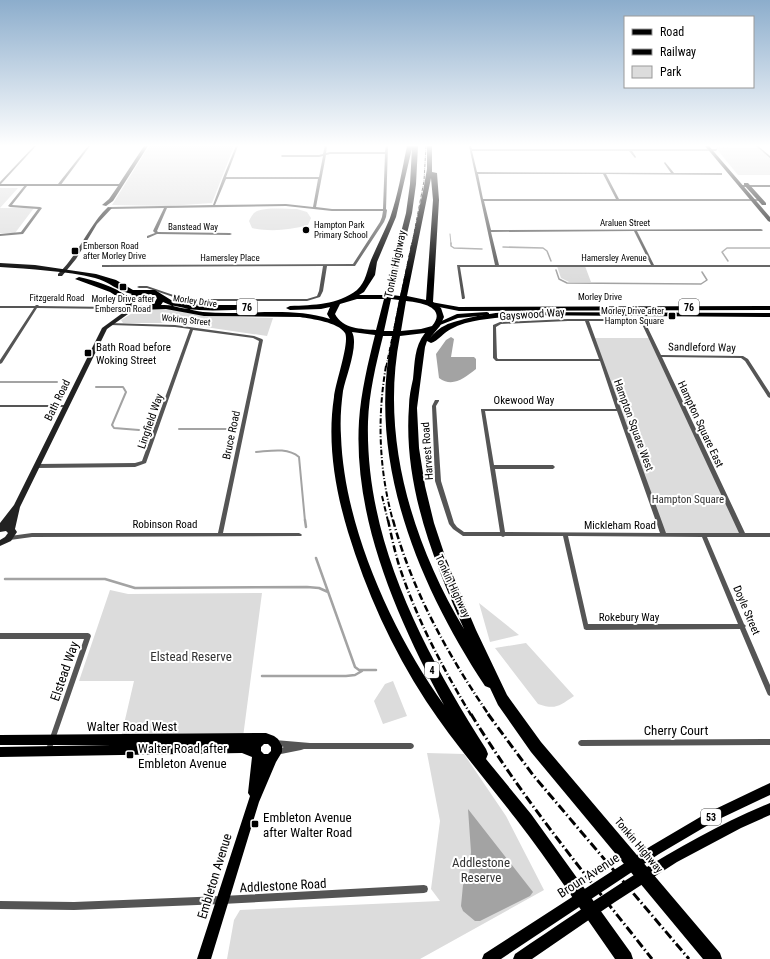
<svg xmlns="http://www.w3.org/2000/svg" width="770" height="959" font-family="'Roboto Condensed',sans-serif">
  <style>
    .green { fill: #dcdcdc }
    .water { fill: #a3a3a3 }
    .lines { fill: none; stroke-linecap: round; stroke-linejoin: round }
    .stream-far3 { stroke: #a3a3a3; stroke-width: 1 }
    .stream-far2 { stroke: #a3a3a3; stroke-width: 1.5 }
    .stream-far1 { stroke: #a3a3a3; stroke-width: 2 }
    .stream { stroke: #a3a3a3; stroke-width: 2.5 }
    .street { fill: #555; fill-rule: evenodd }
    .secondary { fill: #222; fill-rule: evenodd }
    .primary { fill: #000; fill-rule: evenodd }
    .highway { fill: #000; fill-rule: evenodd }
    .rail-far4 { stroke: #000; stroke-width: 1; stroke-dasharray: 3.5 1 0.5 1; stroke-linecap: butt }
    .rail-far3 { stroke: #000; stroke-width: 1.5; stroke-dasharray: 4.5 1.5 0.5 1.5; stroke-linecap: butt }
    .rail-far2 { stroke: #000; stroke-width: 2; stroke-dasharray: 5.5 2 1 2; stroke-linecap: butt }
    .rail-far1 { stroke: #000; stroke-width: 2.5; stroke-dasharray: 7 2.5 1 2.5; stroke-linecap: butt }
    .rail { stroke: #000; stroke-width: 3; stroke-dasharray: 9 3 1.5 3; stroke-linecap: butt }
    .poi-dot { fill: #000; stroke: #fff; stroke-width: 1.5 }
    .labels { text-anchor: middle; stroke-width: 4; stroke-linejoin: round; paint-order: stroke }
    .far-street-label { font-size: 9px; fill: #000; stroke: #fff }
    .far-poi-label { font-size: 9px; fill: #000; stroke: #fff; text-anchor: start }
    .shield { fill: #fff; stroke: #4c4c4c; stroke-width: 1 }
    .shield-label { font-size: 10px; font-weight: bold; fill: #000 }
    .street-label { font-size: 11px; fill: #000; stroke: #fff }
    .poi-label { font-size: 11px; fill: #000; stroke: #fff; text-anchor: start }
    .park-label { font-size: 11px; fill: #333; stroke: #fff }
    .near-park-label { font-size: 13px; fill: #333; stroke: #fff }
    .near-street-label { font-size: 13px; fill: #000; stroke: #fff }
    .near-poi-label { font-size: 13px; fill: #000; stroke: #fff; text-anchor: start }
  </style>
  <rect width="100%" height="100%" fill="#fff"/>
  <path class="green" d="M149,146H234L212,203L167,206L112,205Z
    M715,147L759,148L770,157V175H738Z
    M0,188H18L0,208H34L15,233H0Z
    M297,209L307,212L311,218L308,225C289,230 271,232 252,228L249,221C251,217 253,213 257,211C268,207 285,209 297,209Z
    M557,266H585L591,282H569L561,278Z
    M149,305L210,316L273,318L267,336L178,323H123L121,320L144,306Z
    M593,338H651L743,535H664Z
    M110,590L128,594L262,593L243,737H121L134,681H79Z
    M479,603L519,635L490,642Z
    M526,643L574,696C559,706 556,710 538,704L495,648Z
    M393,681L407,716L383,724L374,701L385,684Z
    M427,753L464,754L506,816L544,890L420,959H227L234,920L240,910L440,901L431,889L440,821Z"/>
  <path class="water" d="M451,337L454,339L451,357H474L476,359V369C464,378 453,388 439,378L436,354L446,340Z
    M468,809L533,892L530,896L480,921H475L463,911L461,906L463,885L469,875L471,852Z"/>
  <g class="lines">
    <path class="stream-far3" d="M450,234L451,244"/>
    <path class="stream-far2" d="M451,243V246L454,248L482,249
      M503,247L543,248L547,251L551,261
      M728,261L722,252L727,248H770
      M556,270L559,279L567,283L701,284L707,280L702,272"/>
    <path class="stream-far1" d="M0,382H57
      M96,387H123L126,392L112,425L114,428L139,430
      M179,429H226
      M256,452C270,451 287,447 299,457L305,521"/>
    <path class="stream" d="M305,520L306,527
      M316,558L355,667L359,670H376
      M5,579H105L135,588L307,587L319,588L328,592
      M262,676H346L355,675L362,671"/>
    <path class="street" d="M34,146H36L0,185V182Z
      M88,146H90L60,186H58V184Z
      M236,146H238L226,177H319L323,156L319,157H282L281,156L282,155H319L323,154L325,146H327L326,153L330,152H385L386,146H388L386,209L387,210L386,217L384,222L355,266H327L323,291L320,297L307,301H185L147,288H139L137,287L139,286H147L185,299H307L317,296L319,291L323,266L102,267V265H103L353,264L380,222L382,217L383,211H332L286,206L167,208L157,231L158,232L230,233L232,234L230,235L157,234L148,238H147V236L155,233L153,231L164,208L110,209L108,208L110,207L213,205L223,178ZM330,154H385L383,209H332L316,207L326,155ZM226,179H318L313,207L286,204L215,205Z
      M469,146H471L472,149H717V150L716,151H632L636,157L635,158L629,151H472L477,172L671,173L664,163L665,162L674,173H722V175H721L606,174L619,199H760L762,200L760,201H484L491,230L761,229L763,230L762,231H637L654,265H770V267H460L465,298L464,299H462L457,265H495ZM478,174H603L616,199H483ZM634,231L651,265H499L491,232Z
      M756,146H758L770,156V158Z
      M25,185L27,186L12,205L40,207L42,208L23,234L0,236V234L21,232L38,209L10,207L8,206Z
      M36,305H38L39,306L113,307L115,308L113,309L37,308L2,363L0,364V360L34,308H0V306H35Z
      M568,319H636L645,322L661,355L743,356L748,359L770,393V398L768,397L745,361L741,358L662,357L745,533H770V537H707L744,624L746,626L745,627L770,685V696L768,695L767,693L740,629L586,630L584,629L563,536H505L503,537L501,536H463L453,529L449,524L435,481L432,406L435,400H439V401L436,406L441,481L454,523L457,527L464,532H500L481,410V409H616L600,361H496L493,358V325L500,322ZM568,321H585L599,359H498L497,358L496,327L501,324ZM589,321H636L642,324L739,533H666ZM485,411H617L660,533L505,532L495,469H553L555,467L553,465H494ZM568,536L702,537L738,624H588Z
      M109,323L175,325L254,336L262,339L263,340L223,533H299L301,534L302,535L301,536L32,537L10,540L8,539L7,538L8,537L10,536L32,533H218L259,341L253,338L193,330L146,463L135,467L37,468L35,466L37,464L135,463L142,461L190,329L175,327L110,325H109Z
      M0,405H66L68,406L66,407H0Z
      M0,633H88L90,634L91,636L50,754L48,755L46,754L45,752L84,639H0Z
      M770,739V745L581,746L579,745L578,743L579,741L581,740Z
      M275,740L310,743H411L413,744L414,746L413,748L411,749H304L301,750L276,755L274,754L273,752L274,750L284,747L273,745L272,743L273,741Z
      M424,885L427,886L428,889L427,892L424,893L222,904L74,910L0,909V901L74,902L222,896Z"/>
    <path class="secondary" d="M144,146H148L113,201L106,206L102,205L109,199L118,186H0V184H119Z
      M740,185H770V187H741L739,186Z
      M108,207L112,208L97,224L76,259L62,276H58V274C79,254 88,226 108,207Z
      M141,306L143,307V309L128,314L107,329L20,507L15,529L17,532L11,541L0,546V540L5,537L8,533L6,531L0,532V523L14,505L102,328L124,312Z"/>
    <path class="primary" d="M705,146H709L770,217V222L768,221Z
      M744,183H748L766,203V205H762L744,185Z
      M431,302L459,307L770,306V310L459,311L429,305L428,304Z
      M487,312L489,313V315L458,318L440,325L438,326L435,324L457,314Z
      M505,312L770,313V317L503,315V313Z
      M266,733L274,736L278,739L282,746V752L276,762L259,802L211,959H197L250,796L248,793L252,757L242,753L0,757V747L111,745H0V735ZM264,744H268L271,747V751L268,754H264L261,751V747Z
      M770,783V795L715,821L659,854L501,959H482L484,954L651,846L707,813Z
      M770,803V815L741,828L677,862L615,902L532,959H513L515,954C597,899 678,841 770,803Z"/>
    <path class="highway" d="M407,146H418L416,184L412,213L392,295L400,296L423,191L427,169V146H432V172L437,173L439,200L433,302L441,308L444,317L440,326L429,339C434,333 439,328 446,325C456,320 508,308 516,314L512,316C492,319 469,319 451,329C444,332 438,341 431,343L427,341L425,347L417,408L419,448L425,486L434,523L446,559L476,630L507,695L541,742L720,953L722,959H703L531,752L498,705L490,688L485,686C418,584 366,460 392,336H383C376,364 369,393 368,422C365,542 424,651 486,749L488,754L486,759L531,814L631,953L633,959H615C582,912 551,864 516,819C486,780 453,742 426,701C392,649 366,591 348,532C335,489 327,442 334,397C335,384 350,342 345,333C338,322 312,319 300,317L204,316L166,309L138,310L127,306L121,299L110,292L75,279L79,277C96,281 114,286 128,297L132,294C119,292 108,281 95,278C67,271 29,269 0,267V263L35,265L96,274L116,280L133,290H155L171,300L179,302L204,305H252L256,307L252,309C226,310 187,314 163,302L161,305C175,304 189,310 203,312C245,316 289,306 330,319L327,314L330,307L321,309L290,310L286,308L290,306C314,305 337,305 357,290C366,282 367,270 371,260C377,246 384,232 390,218C398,195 402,170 407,146ZM412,148L410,184L406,213L385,295H359L364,292L375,275L377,262L396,217ZM431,178L433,200L426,300L407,296ZM151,294L157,298C153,308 140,308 133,302L138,296ZM357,299H384L376,330C361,329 343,329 335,314L340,304ZM391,299L399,300L393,331H384ZM406,301C419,302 448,307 432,326L421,329L401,331ZM352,332L375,335C368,363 361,392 359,421C353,520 398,620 444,705C392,632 344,527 341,436C340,421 341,406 343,391C346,376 359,345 352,332ZM425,333C414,347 415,362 413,379C411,388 409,397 409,406C403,484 433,560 464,629C412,542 380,437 400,336Z"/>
    <path class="rail-far4" d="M412,244L424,181L426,146"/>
    <path class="rail-far3" d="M386,367L412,243"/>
    <path class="rail-far2" d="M386,366C377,418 379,470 393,521
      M382,496L388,521"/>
    <path class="rail-far1" d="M388,520C391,534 394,548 398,562C415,616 442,667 471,715
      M393,520C412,591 448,655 489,715"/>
    <path class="rail" d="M471,714C524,801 589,879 652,959
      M488,714L533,775L689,959"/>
  </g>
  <linearGradient id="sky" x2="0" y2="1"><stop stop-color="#8cadcc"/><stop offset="0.52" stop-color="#fff"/><stop offset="1" stop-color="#fff" stop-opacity="0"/></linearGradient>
  <rect width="770" height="280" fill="url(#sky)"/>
  <g class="poi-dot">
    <circle cx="306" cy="230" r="4"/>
    <rect x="71" y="247" width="8" height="8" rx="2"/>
    <rect x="119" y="283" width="8" height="8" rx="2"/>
    <rect x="668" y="312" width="8" height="8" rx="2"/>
    <rect x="84" y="349" width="8" height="8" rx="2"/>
    <rect x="126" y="751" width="8" height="8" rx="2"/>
    <rect x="251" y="820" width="8" height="8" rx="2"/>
  </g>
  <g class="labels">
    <g class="far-street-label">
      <text x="625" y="226">Araluen Street</text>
      <text x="193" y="230">Banstead Way</text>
      <text x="230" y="261">Hamersley Place</text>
      <text x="614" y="261">Hamersley Avenue</text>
      <text x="600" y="300">Morley Drive</text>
      <text x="57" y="301">Fitzgerald Road</text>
      <text transform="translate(195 301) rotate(8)" y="3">Morley Drive</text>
      <text transform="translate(186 320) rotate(6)" y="3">Woking Street</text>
    </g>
    <g class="far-poi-label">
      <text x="314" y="228">Hampton Park<tspan x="314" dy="10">Primary School</tspan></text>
      <text x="83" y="249">Emberson Road<tspan x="83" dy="10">after Morley Drive</tspan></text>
      <text x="123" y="302" text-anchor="middle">Morley Drive after<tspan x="123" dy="10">Emberson Road</tspan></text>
      <text x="664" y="314" text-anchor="end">Morley Drive after<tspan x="664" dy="10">Hampton Square</tspan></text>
    </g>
    <g class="shield">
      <rect x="237" y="299" width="20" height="16" rx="3"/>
      <rect x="679" y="299" width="20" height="16" rx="3"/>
      <rect x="425" y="662" width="14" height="16" rx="3"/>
      <rect x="701" y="809" width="20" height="16" rx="3"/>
    </g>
    <g class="shield-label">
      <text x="247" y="311">76</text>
      <text x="689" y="311">76</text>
      <text x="432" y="674">4</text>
      <text x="711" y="821">53</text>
    </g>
    <g class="street-label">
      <text transform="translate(395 264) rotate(-78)" y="4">Tonkin Highway</text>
      <text transform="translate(532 314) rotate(-4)" y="4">Gayswood Way</text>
      <text transform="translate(702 347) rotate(1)" y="4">Sandleford Way</text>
      <text transform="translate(57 400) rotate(-64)" y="4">Bath Road</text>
      <text x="524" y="404">Okewood Way</text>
      <text transform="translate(150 421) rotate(-71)" y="4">Lingfield Way</text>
      <text transform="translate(701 424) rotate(65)" y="4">Hampton Square East</text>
      <text transform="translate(634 425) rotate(70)" y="4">Hampton Square West</text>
      <text transform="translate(231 435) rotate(-78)" y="4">Bruce Road</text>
      <text transform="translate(427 451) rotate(-94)" y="4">Harvest Road</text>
      <text x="165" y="528">Robinson Road</text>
      <text x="620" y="529">Mickleham Road</text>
      <text transform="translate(453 586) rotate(65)" y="4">Tonkin Highway</text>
      <text transform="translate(747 610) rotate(67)" y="4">Doyle Street</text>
      <text x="629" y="621">Rokebury Way</text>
      <text transform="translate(639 845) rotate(50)" y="4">Tonkin Highway</text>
    </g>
    <g class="poi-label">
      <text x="96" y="351">Bath Road before<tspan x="96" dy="13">Woking Street</tspan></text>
    </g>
    <g class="park-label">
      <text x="688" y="503">Hampton Square</text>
    </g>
    <g class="near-park-label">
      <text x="191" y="661">Elstead Reserve</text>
      <text x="481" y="867">Addlestone<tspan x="481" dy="15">Reserve</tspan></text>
    </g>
    <g class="near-street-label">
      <text transform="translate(64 671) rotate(-71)" y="5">Elstead Way</text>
      <text x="132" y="731">Walter Road West</text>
      <text x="676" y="735">Cherry Court</text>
      <text transform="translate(588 875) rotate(-33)" y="5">Broun Avenue</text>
      <text transform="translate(214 876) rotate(-73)" y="5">Embleton Avenue</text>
      <text transform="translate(283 885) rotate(-3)" y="5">Addlestone Road</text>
    </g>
    <g class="near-poi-label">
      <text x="138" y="753">Walter Road after<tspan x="138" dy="15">Embleton Avenue</tspan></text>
      <text x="263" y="822">Embleton Avenue<tspan x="263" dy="15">after Walter Road</tspan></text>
    </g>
  </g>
  <rect x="624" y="16" width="130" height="72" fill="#ffffff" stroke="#999999"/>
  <rect x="632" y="29" width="20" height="6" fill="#000000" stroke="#999999"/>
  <text x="660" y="36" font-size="12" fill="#000000">Road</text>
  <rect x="632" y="49" width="20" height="6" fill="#000000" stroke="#999999"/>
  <text x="660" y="56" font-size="12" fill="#000000">Railway</text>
  <rect x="632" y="66" width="20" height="12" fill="#dcdcdc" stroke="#999999"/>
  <text x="660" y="76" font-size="12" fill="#000000">Park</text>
</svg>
